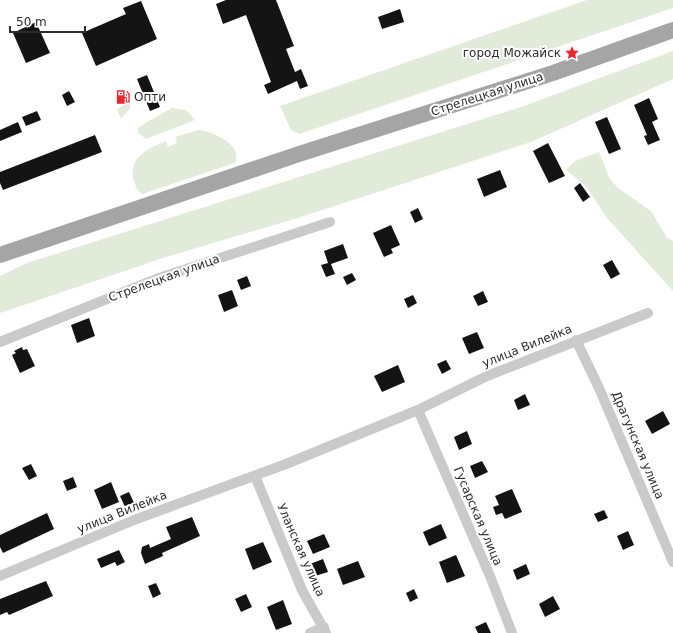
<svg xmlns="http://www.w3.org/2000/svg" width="673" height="633" font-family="'DejaVu Sans',sans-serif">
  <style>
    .green { fill: #e2ebda }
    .building { fill: #141414 }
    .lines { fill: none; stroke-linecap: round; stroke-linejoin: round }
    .street { stroke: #cacaca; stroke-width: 10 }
    .primary { stroke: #a5a5a5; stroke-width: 16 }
    .labels { text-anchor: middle; stroke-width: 4; stroke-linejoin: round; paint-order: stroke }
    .poi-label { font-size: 12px; fill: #2d2d2d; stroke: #fff; text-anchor: end }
    .street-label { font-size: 12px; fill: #2d2d2d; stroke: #fff }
  </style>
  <rect width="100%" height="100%" fill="#fff"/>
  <path class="green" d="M587,0H673V8L299,134L291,130L280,106Z
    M673,51V79L531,142L301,217L166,257L0,313V276L27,263L521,107Z
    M130,102V108L121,119L117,109Z
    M172,108L186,110L195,120L146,139L138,133V128L142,125Z
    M198,130C212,131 244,145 235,163L142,194C137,190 135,185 133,178C129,156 150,148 166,141L168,147L177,143L175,137Z
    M599,152L610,179L618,188L651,211L667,238L673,241V291L607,218L586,186L566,170L575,161Z"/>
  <path class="building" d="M226,0H276L294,46L286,49L295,72L301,69L308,86L300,89L297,81L268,94L264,85L271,82L246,15L223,24L216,4Z
    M141,1L157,39L96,66L82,33L126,14L123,8Z
    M400,9L404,22L382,29L378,17Z
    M36,22L50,53L26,63L13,33Z
    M147,75L160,107L150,111L137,79Z
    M125,89L130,102L122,105L117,93Z
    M69,91L75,102L67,106L62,95Z
    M649,98L658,119L652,122L660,140L648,145L644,136L647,135L634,105Z
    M37,111L41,120L26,126L22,117Z
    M607,117L621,149L609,154L595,122Z
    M18,122L22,132L0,141V130Z
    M95,135L102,152L3,190L0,183V172Z
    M548,143L565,176L549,183L533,151Z
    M500,170L507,187L484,197L477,179Z
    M580,183L590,197L583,202L574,188Z
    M418,208L423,219L415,223L410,212Z
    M391,225L400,245L391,249L393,253L384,257L373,233Z
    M343,244L348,258L331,264L335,274L326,277L321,265L328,263L324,251Z
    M612,260L620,274L611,279L603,265Z
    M352,273L356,280L347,285L343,277Z
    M247,276L251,286L241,290L237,280Z
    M232,290L238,306L224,312L218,295Z
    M483,291L488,302L478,306L473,296Z
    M413,295L417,303L408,308L404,299Z
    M89,318L95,336L77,343L71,325Z
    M477,332L484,348L469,354L462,338Z
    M22,347L23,350L27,349L35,366L20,373L12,355L16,353L14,351Z
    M446,360L451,369L442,374L437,364Z
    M398,365L405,382L382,392L374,376Z
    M525,394L530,405L518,410L514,400Z
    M663,411L670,424L652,434L645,421Z
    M467,431L472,444L459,450L454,437Z
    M482,461L488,472L475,478L470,466Z
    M31,464L37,476L29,480L22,468Z
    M73,477L77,487L67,491L63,481Z
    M111,482L119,502L102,509L94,490Z
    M512,489L522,512L505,519L502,513L496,515L493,507L499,505L495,496Z
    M129,492L134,503L125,507L120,496Z
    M604,510L608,518L598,522L594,514Z
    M47,513L54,529L3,553L0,547V535Z
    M192,517L200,536L162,553L163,556L145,564L141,553L142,547L149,544L150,548L171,539L166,527Z
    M441,524L447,538L429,546L423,532Z
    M628,531L634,545L623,550L617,536Z
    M324,534L330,547L313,554L307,541Z
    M263,542L272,562L253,570L245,549Z
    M119,550L125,562L117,566L115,562L101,568L97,559Z
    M456,555L465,576L447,583L439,562Z
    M323,559L328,572L315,576L310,564Z
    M358,561L365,577L343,585L337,569Z
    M526,564L530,574L517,580L513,570Z
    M46,581L53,596L9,615L7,612L0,615V599Z
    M156,583L161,594L153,598L148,586Z
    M414,589L418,598L410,602L406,593Z
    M246,594L252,607L241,612L235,599Z
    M553,596L560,609L545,617L539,604Z
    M283,600L292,624L276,630L267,607Z
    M486,622L491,633H478L475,627Z"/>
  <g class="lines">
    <path class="street" d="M576,340L599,388L673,562
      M0,342L159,278L330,222
      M418,410L490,576L512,633
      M255,476L302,590L326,633
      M0,576L134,520L286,464L418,410L487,376L648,313
      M310,633L324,627"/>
    <path class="primary" d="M0,255L299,154L553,73L673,30"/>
  </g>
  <defs>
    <symbol id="sight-bare" viewBox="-9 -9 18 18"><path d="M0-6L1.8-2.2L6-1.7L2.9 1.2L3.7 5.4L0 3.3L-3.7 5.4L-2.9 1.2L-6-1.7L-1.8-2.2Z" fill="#ed262d" stroke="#fff" stroke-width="2.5" paint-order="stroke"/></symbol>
    <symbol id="fuel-bare" viewBox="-9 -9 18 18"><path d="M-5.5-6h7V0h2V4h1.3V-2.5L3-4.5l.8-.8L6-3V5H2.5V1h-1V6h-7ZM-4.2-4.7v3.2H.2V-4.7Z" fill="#ed262d" stroke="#fff" stroke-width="2.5" paint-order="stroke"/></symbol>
  </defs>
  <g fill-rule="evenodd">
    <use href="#sight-bare" x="562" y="43" width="20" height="20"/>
    <use href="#fuel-bare" x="113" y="87" width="20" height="20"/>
  </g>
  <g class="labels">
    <g class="poi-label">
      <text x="561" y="57">город Можайск</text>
      <text x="134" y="101" text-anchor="start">Опти</text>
    </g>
    <g class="street-label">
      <text transform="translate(487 94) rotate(-18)" y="4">Стрелецкая улица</text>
      <text transform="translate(164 278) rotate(-20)" y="4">Стрелецкая улица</text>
      <text transform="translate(527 346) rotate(-22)" y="4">улица Вилейка</text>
      <text transform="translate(638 445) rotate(67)" y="4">Драгунская улица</text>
      <text transform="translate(122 512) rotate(-22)" y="4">улица Вилейка</text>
      <text transform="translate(478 516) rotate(67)" y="4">Гусарская улица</text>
      <text transform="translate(301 550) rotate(66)" y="4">Уланская улица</text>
    </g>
  </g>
  <path d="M10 26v6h75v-6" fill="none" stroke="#2d2d2d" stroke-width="2"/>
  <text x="16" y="26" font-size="12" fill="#2d2d2d" stroke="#ffffff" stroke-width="3" paint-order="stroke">50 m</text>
</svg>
